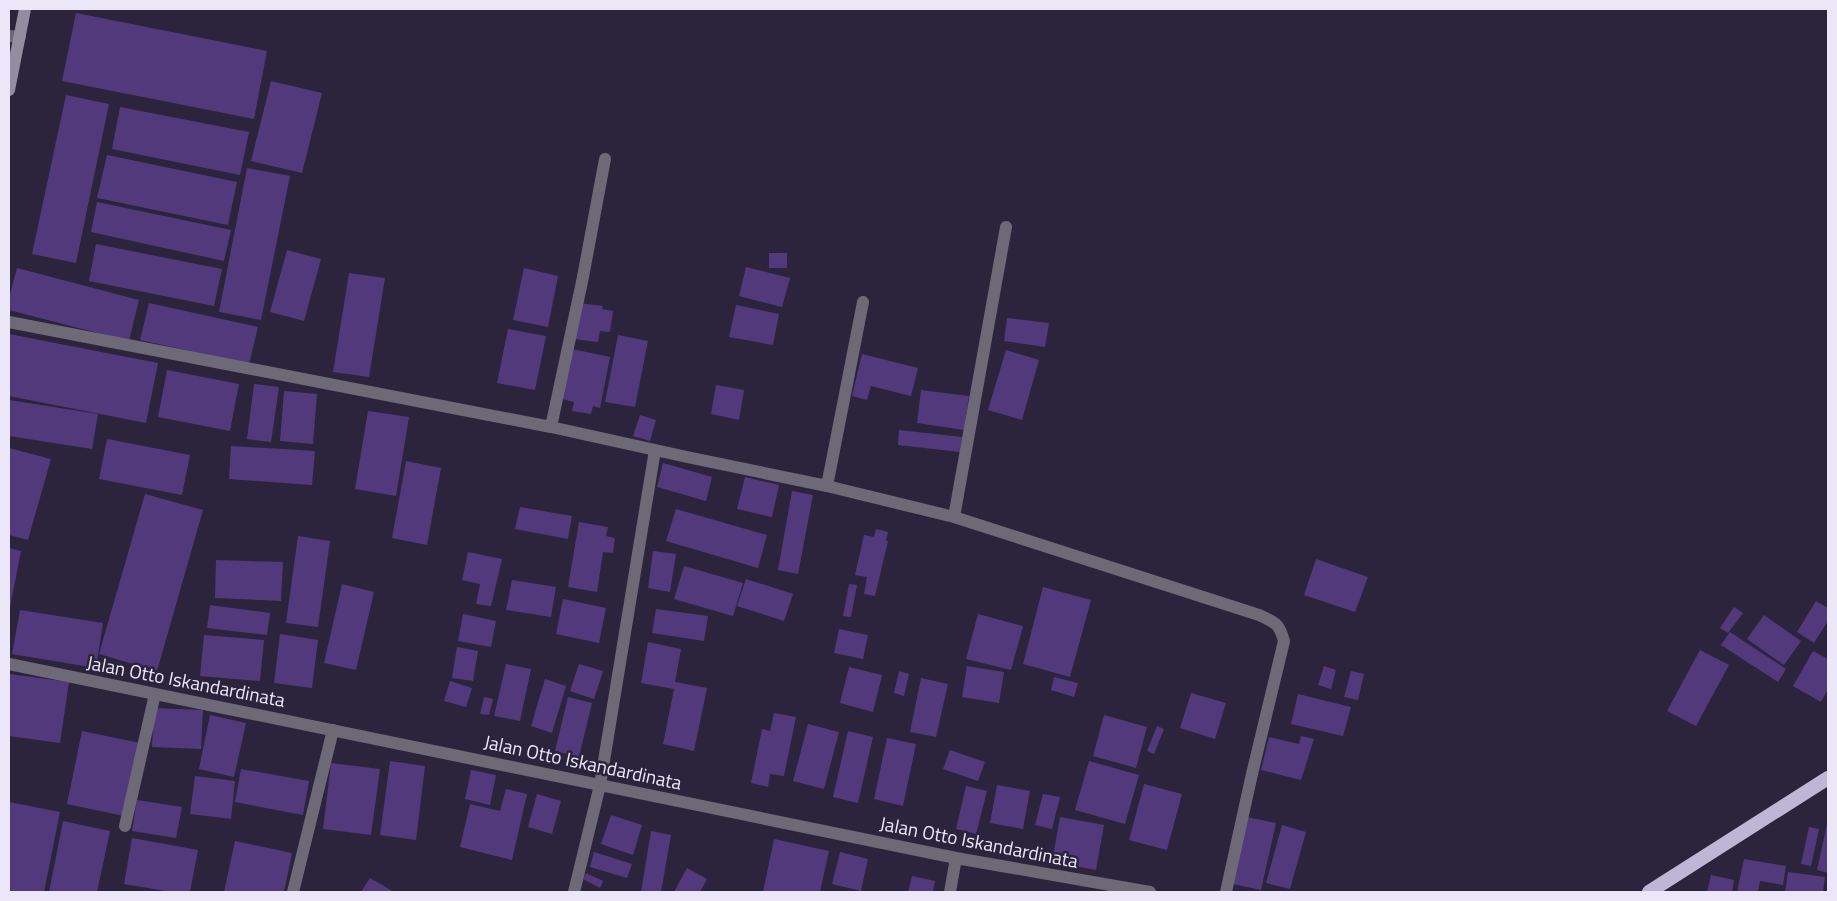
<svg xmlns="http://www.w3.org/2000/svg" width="1837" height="901" font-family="'Titillium Web',sans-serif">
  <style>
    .building { fill: #52397c }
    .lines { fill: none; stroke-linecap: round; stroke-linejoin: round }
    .service { stroke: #6d6977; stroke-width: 12 }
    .minor { stroke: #6d6977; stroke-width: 12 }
    .secondary { stroke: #938da2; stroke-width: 12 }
    .trunk { stroke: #beb6d4; stroke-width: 14 }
    .labels { text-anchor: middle; stroke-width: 5; stroke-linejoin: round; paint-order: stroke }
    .street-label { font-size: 19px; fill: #ece7f8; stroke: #2c243d }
  </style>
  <rect width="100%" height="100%" fill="#2c243d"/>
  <path class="building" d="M76,13L267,51L254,119L62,81Z
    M271,81L322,93L302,173L251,161Z
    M66,95L109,104L76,263L32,254Z
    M120,107L249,132L240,175L112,149Z
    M107,155L237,182L228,225L97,198Z
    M247,168L290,176L261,320L219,312Z
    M97,202L231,230L224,261L91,232Z
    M96,244L222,269L214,306L89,281Z
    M287,250L321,259L304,321L270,312Z
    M769,253H787V268H769Z
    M746,267L790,278L782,307L739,296Z
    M17,268L139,300L129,341L9,310V298Z
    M524,268L558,276L548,327L513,320Z
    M349,273L385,278L369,377L333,372Z
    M149,303L258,327L249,364L140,340Z
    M579,303L603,306L602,309L613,311L610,332L600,331L598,342L574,339Z
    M736,305L779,314L773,345L729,337Z
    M1007,318L1049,323L1045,347L1004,341Z
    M508,329L546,336L535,390L497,383Z
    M9,334L158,363L146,423L9,396Z
    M618,335L648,341L635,407L605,402Z
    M572,349L610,357L600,408L593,406L591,414L572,411L574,402L562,399Z
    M1006,350L1039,360L1022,420L988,410Z
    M862,354L918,368L911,396L871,386L867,400L852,396Z
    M167,370L239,384L230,431L158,417Z
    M254,384L279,387L271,442L247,439Z
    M716,385L744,390L739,420L711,414Z
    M921,390L969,396L964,430L917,423Z
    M284,391L317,394L313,444L280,441Z
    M9,400L98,414L92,449L9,436Z
    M368,411L409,417L396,496L355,489Z
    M640,415L656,420L650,441L633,436Z
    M899,430L962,437L960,452L898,445Z
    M107,439L190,455L182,495L99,479Z
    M231,446L315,451L312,485L229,479Z
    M9,448L51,459L28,540L9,535Z
    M406,461L441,468L427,545L392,538Z
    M663,463L712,477L706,501L657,487Z
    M745,477L779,485L772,517L737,509Z
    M792,491L813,495L798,574L778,570Z
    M145,494L203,510L157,671L99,654Z
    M520,507L572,516L568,539L515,529Z
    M676,509L767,535L758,568L666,541Z
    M579,522L608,527L606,536L615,538L613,553L603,552L597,592L568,587Z
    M876,529L888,532L886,541H888L875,596L864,594L867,577L855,575L864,535L874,537Z
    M298,536L330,541L318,627L286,623Z
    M9,548L21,551L10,607H9Z
    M653,551L676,554L670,592L648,588Z
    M468,552L502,559L491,606L476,604L480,584L462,580Z
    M1316,559L1368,577L1355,612L1304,595Z
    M216,560L283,562L281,601L215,598Z
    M684,566L743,583L733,616L674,599Z
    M746,579L793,594L784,621L737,606Z
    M512,580L556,587L551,617L506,610Z
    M342,584L374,592L356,670L324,663Z
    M849,584L857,585L851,617L843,616Z
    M1043,587L1091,600L1070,677L1023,664Z
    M563,599L606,608L599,643L556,634Z
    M1816,601L1828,608V621L1814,643L1797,632Z
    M210,605L270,613L267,635L207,628Z
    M1734,607L1743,613L1728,633L1720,628Z
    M656,609L708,616L704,641L652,633Z
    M20,610L103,623L96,668L12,654Z
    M463,614L496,621L491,647L458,641Z
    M978,614L1023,626L1011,670L966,659Z
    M1764,615L1801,641L1784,665L1747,639Z
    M839,629L868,635L863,659L834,653Z
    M1730,632L1786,669L1778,682L1721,645Z
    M280,634L318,640L312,688L274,683Z
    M204,635L264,640L260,681L200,676Z
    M648,642L681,649L675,682L707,688L694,751L663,744L674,689L641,683Z
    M457,647L478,651L473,681L452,678Z
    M1700,650L1729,665L1696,726L1667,711Z
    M1813,651L1828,659V689L1821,702L1793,686Z
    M506,664L531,669L520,721L494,716Z
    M579,664L603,671L594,699L570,691Z
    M967,666L1004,672L999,703L962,697Z
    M1324,666L1336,670L1331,689L1318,685Z
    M849,667L882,675L873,712L840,703Z
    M899,671L909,674L904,696L894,693Z
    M1351,671L1364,674L1358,700L1344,697Z
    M9,674L69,682L60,743L9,736Z
    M1054,677L1078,683L1074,697L1051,690Z
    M921,678L948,684L936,737L910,732Z
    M545,679L566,686L552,733L531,726Z
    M450,681L472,688L466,707L444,701Z
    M1191,693L1226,703L1215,739L1180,728Z
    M1298,694L1351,707L1343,736L1291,724Z
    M484,697L493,699L489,715L480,714Z
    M568,697L592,703L579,757L555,751Z
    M154,708L203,710L201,749L152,747Z
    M774,713L796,717L784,776L770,774L768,787L751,783L762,729L770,731Z
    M210,715L246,723L234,777L199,769Z
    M1104,715L1147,727L1136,768L1093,756Z
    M808,724L839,732L824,789L793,781Z
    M1157,726L1164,729L1154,754L1147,751Z
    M82,731L140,743L124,816L67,804Z
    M848,731L873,737L858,803L833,797Z
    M1301,736L1314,739L1301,780L1261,770L1269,737L1299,744Z
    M887,738L916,744L903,806L874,799Z
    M950,750L985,762L978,781L943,769Z
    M390,761L425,766L416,840L380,835Z
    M1089,761L1139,775L1125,824L1075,810Z
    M331,763L380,769L371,835L323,829Z
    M241,769L309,781L303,815L235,802Z
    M471,770L496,775L490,805L465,799Z
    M195,776L235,781L231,819L190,814Z
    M1144,784L1182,794L1167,850L1129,840Z
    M997,785L1030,791L1023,829L990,823Z
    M966,786L987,791L976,834L956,829Z
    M506,789L527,794L512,860L460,847L470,804L500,811Z
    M537,794L561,801L552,834L528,827Z
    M1043,794L1060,797L1052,829L1035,825Z
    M137,800L182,807L176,838L132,831Z
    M9,802L60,812L44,892H9Z
    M611,815L642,825L633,855L601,844Z
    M1060,817L1104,825L1096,870L1052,862Z
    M1247,817L1276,823L1261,890L1232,884Z
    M63,821L110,831L97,892H49Z
    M1827,824H1828V873L1817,870Z
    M1282,825L1306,832L1290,889L1266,883Z
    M1809,827L1819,829L1811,866L1801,864Z
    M651,831L671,835L661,892H641Z
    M132,838L198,850L190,892H171L124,884Z
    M774,839L829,851L820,892H763Z
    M235,841L292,853L284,892H224Z
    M594,852L632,864L627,878L590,867Z
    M840,852L868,859L861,891L832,884Z
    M1744,859L1786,866L1783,885L1760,881L1758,892H1737Z
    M687,868L707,879L700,892H674Z
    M1788,872L1825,877L1823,892H1785Z
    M586,873L603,881L600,888L583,879Z
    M1711,875L1734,880L1732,892H1707Z
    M912,876L935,881L933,892H908Z
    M370,878L394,892H361Z"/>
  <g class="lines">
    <path class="service" d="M125,826L155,694
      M293,892L333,730"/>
    <path class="minor" d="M9,36L20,37
      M9,322L551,427L687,457L827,486L954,517L1259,615C1276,623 1279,623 1284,641L1252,774L1226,892
      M551,427L583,277L605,159
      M827,486L863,302
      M954,517L1006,227
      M9,664L956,858L1150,892
      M574,892L600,785L655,450
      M950,892L956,858"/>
    <path class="secondary" d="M9,90L25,9"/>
    <path class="trunk" d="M1649,892L1828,778"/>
  </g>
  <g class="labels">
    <g class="street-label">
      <text transform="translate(186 681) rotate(11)" y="7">Jalan Otto Iskandardinata</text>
      <text transform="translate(583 762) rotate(12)" y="7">Jalan Otto Iskandardinata</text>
      <text transform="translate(979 842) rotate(11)" y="7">Jalan Otto Iskandardinata</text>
    </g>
  </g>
  <rect width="1837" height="901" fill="none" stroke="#ece7f8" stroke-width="20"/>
</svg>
